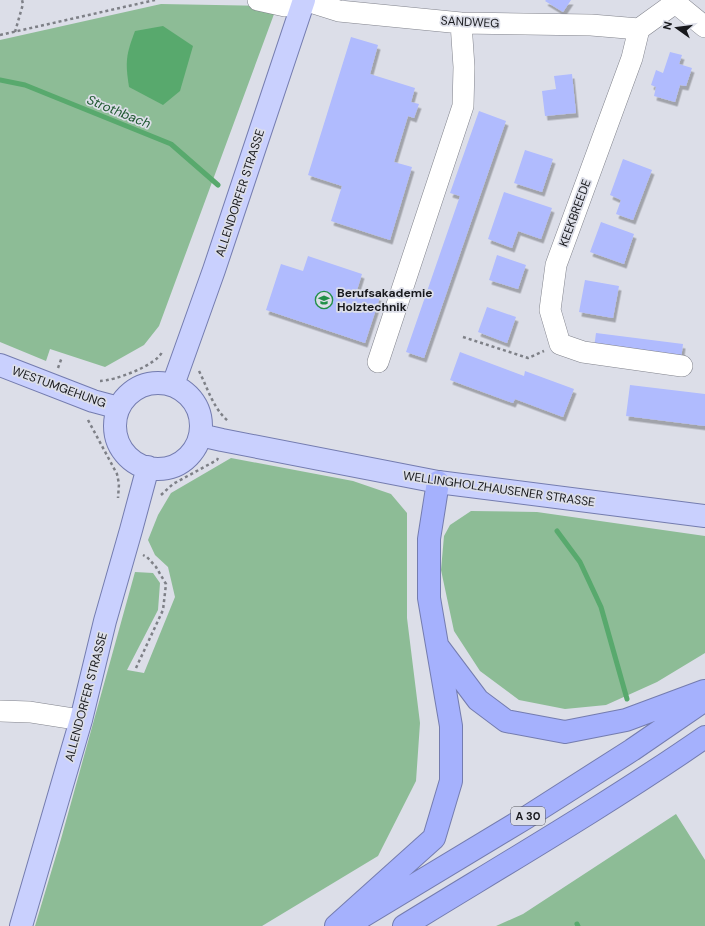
<svg xmlns="http://www.w3.org/2000/svg" width="705" height="926" font-family="'DM Sans',sans-serif">
  <style>
    .green { fill: #8dbc96 }
    .water { fill: #58a96d }
    .lines { fill: none; stroke-linecap: round; stroke-linejoin: round }
    .stream { stroke: #58a96d; stroke-width: 5 }
    .building { fill: #b0bbfe; filter: url(#shadow) }
    .minor-casing { stroke: #81838c; stroke-width: 22 }
    .major-casing { stroke: #747caf; stroke-width: 24 }
    .highway-casing { stroke: #747caf; stroke-width: 24 }
    .path { stroke: #7e8087; stroke-width: 2.5; stroke-dasharray: 3 3; stroke-linecap: butt }
    .minor { stroke: #fff; stroke-width: 21 }
    .major { stroke: #c9d0fe; stroke-width: 22 }
    .highway { stroke: #a5b1fd; stroke-width: 22 }
    .labels { text-anchor: middle; stroke-width: 3.5; stroke-linejoin: round; paint-order: stroke }
    .shield { fill: #dcdee8; stroke: #53545a; stroke-width: 1 }
    .shield-label { font-size: 11px; font-weight: bold; fill: #18191d }
    .street-label { font-size: 12px; fill: #18191d; stroke: #dcdee8 }
    .poi-label { font-size: 12px; font-weight: bold; fill: #18191d; stroke: #dcdee8; text-anchor: start }
    .water-label { font-size: 13px; font-style: italic; fill: #1e572f; stroke: #dcdee8 }
  </style>
  <defs>
    <filter id="shadow"><feDropShadow dx="2.5" dy="4.5" stdDeviation="0" flood-color="#0004"/></filter>
  </defs>
  <rect width="100%" height="100%" fill="#dcdee8"/>
  <path class="green" d="M161,4L277,6L159,326L144,345L105,367L50,349L46,361L0,342V40Z
    M231,458L353,481L391,494L407,513V618L420,723L416,781L378,856L262,926H35L61,839L135,572L153,573L160,583L158,610L127,670L144,673L175,597L168,567L155,555L148,540L158,515L171,493Z
    M471,511L537,512L705,536V653L657,682L606,705L565,709L519,700L480,671L454,631L441,570L444,536L450,525Z
    M676,814L705,860V926H496L523,914Z"/>
  <path class="water" d="M163,26L193,46L180,91L163,105L129,87C125,61 126,55 135,31Z"/>
  <g class="lines">
    <path class="stream" d="M0,80L25,85L171,144L218,185
      M557,531L580,562L601,607L627,699
      M577,924L578,926"/>
  </g>
  <path class="building" d="M546,0H571L563,12L545,1Z
    M351,37L378,45L370,74L415,88L411,102L419,104L414,118L408,116L394,162L412,167L390,240L331,221L342,186L308,175Z
    M670,52L682,55L679,64L692,68L686,86L680,85L675,102L654,96L656,87L651,85L656,70L663,73Z
    M572,74L576,113L545,116L542,91L556,89L554,76Z
    M479,111L506,121L424,358L406,352L460,196L450,193Z
    M525,150L553,159L542,192L514,183Z
    M623,159L652,170L633,220L616,214L621,200L610,195Z
    M504,192L552,208L541,239L518,231L512,248L488,239Z
    M601,222L634,234L624,264L590,252Z
    M497,255L526,265L518,289L489,280Z
    M308,256L362,274L357,290L380,297L365,343L266,310L281,264L303,271Z
    M585,280L619,286L613,318L579,312Z
    M487,307L516,317L507,343L478,332Z
    M596,333L683,344L681,359L594,348Z
    M460,352L524,376L525,371L574,389L563,417L515,399L513,403L450,380Z
    M630,385L705,394V426L626,416Z"/>
  <g class="lines">
    <defs>
      <path id="minor" d="M258,0L285,6L304,0L339,11L461,23L591,25L639,29
        M672,0L705,27
        M675,3L639,29L632,58L556,265L550,310L560,344L583,352L682,366
        M378,362L463,106L464,67L461,23
        M0,711L30,712L81,720"/>
      <path id="major" d="M0,365L93,401L119,408
        M115 426a43 43 0 1 1 86 0a43 43 0 1 1-86 0Z
        M173,385L214,270L304,0
        M200,435L222,440L438,482L705,516
        M21,926L81,720L105,621L131,530L148,467"/>
      <path id="highway" d="M439,648L478,700L506,721L565,732L626,720L704,691
        M358,919L527,817L632,750L705,700
        M336,926L434,838L451,781V726L429,598V539L438,482
        M404,926C505,864 608,804 705,737"/>
    </defs>
    <use href="#minor" class="minor-casing"/>
    <use href="#major" class="major-casing"/>
    <use href="#highway" class="highway-casing"/>
    <path class="path" d="M15,32L23,4L22,0
      M0,35L155,0
      M463,337L528,358L544,351
      M58,368L62,357
      M199,371C208,389 213,408 228,421
      M100,381C114,381 157,365 162,352
      M88,420L117,474L119,484L118,498
      M161,495L173,484L217,460L218,458
      M136,668L163,610L166,584L156,567L147,557L143,555"/>
    <use href="#minor" class="minor"/>
    <use href="#major" class="major"/>
    <use href="#highway" class="highway"/>
  </g>
  <defs>
    <symbol id="university-ring" viewBox="-11 -11 22 22"><circle r="9.5" fill="#dcdee8" stroke="#218f48" stroke-width="1.5"/><path d="M0-5L7-2L0 1L-7-2ZM-4 1L0 2.5L4 1V4Q0 6-4 4Z" fill="#218f48"/></symbol>
  </defs>
  <g fill-rule="evenodd">
    <use href="#university-ring" x="314" y="290" width="20" height="20"/>
  </g>
  <g class="labels">
    <rect class="shield" x="511" y="807" width="34" height="18" rx="3"/>
    <g class="shield-label">
      <text x="528" y="820">A 30</text>
    </g>
    <g class="street-label">
      <text transform="translate(470 22) rotate(3)" y="4">SANDWEG</text>
      <text transform="translate(240 193) rotate(-72)" y="4">ALLENDORFER STRASSE</text>
      <text transform="translate(575 213) rotate(-70)" y="4">KEEKBREEDE</text>
      <text transform="translate(59 387) rotate(20)" y="4">WESTUMGEHUNG</text>
      <text transform="translate(499 489) rotate(8)" y="4">WELLINGHOLZHAUSENER STRASSE</text>
      <text transform="translate(86 697) rotate(-75)" y="4">ALLENDORFER STRASSE</text>
    </g>
    <g class="poi-label">
      <text x="337" y="297">Berufsakademie<tspan x="337" dy="14">Holztechnik</tspan></text>
    </g>
    <g class="water-label">
      <text transform="translate(119 111) rotate(22)" y="5">Strothbach</text>
    </g>
  </g>
  <g transform="translate(677 28) rotate(284)" stroke="#dcdee8" stroke-width="3" paint-order="stroke">
  <path d="M0-3L7 15L0 10L-7 15Z" fill="#18191d"/>
  <text y="-6" font-size="11" font-weight="bold" text-anchor="middle" fill="#18191d">N</text>
  </g>
</svg>
